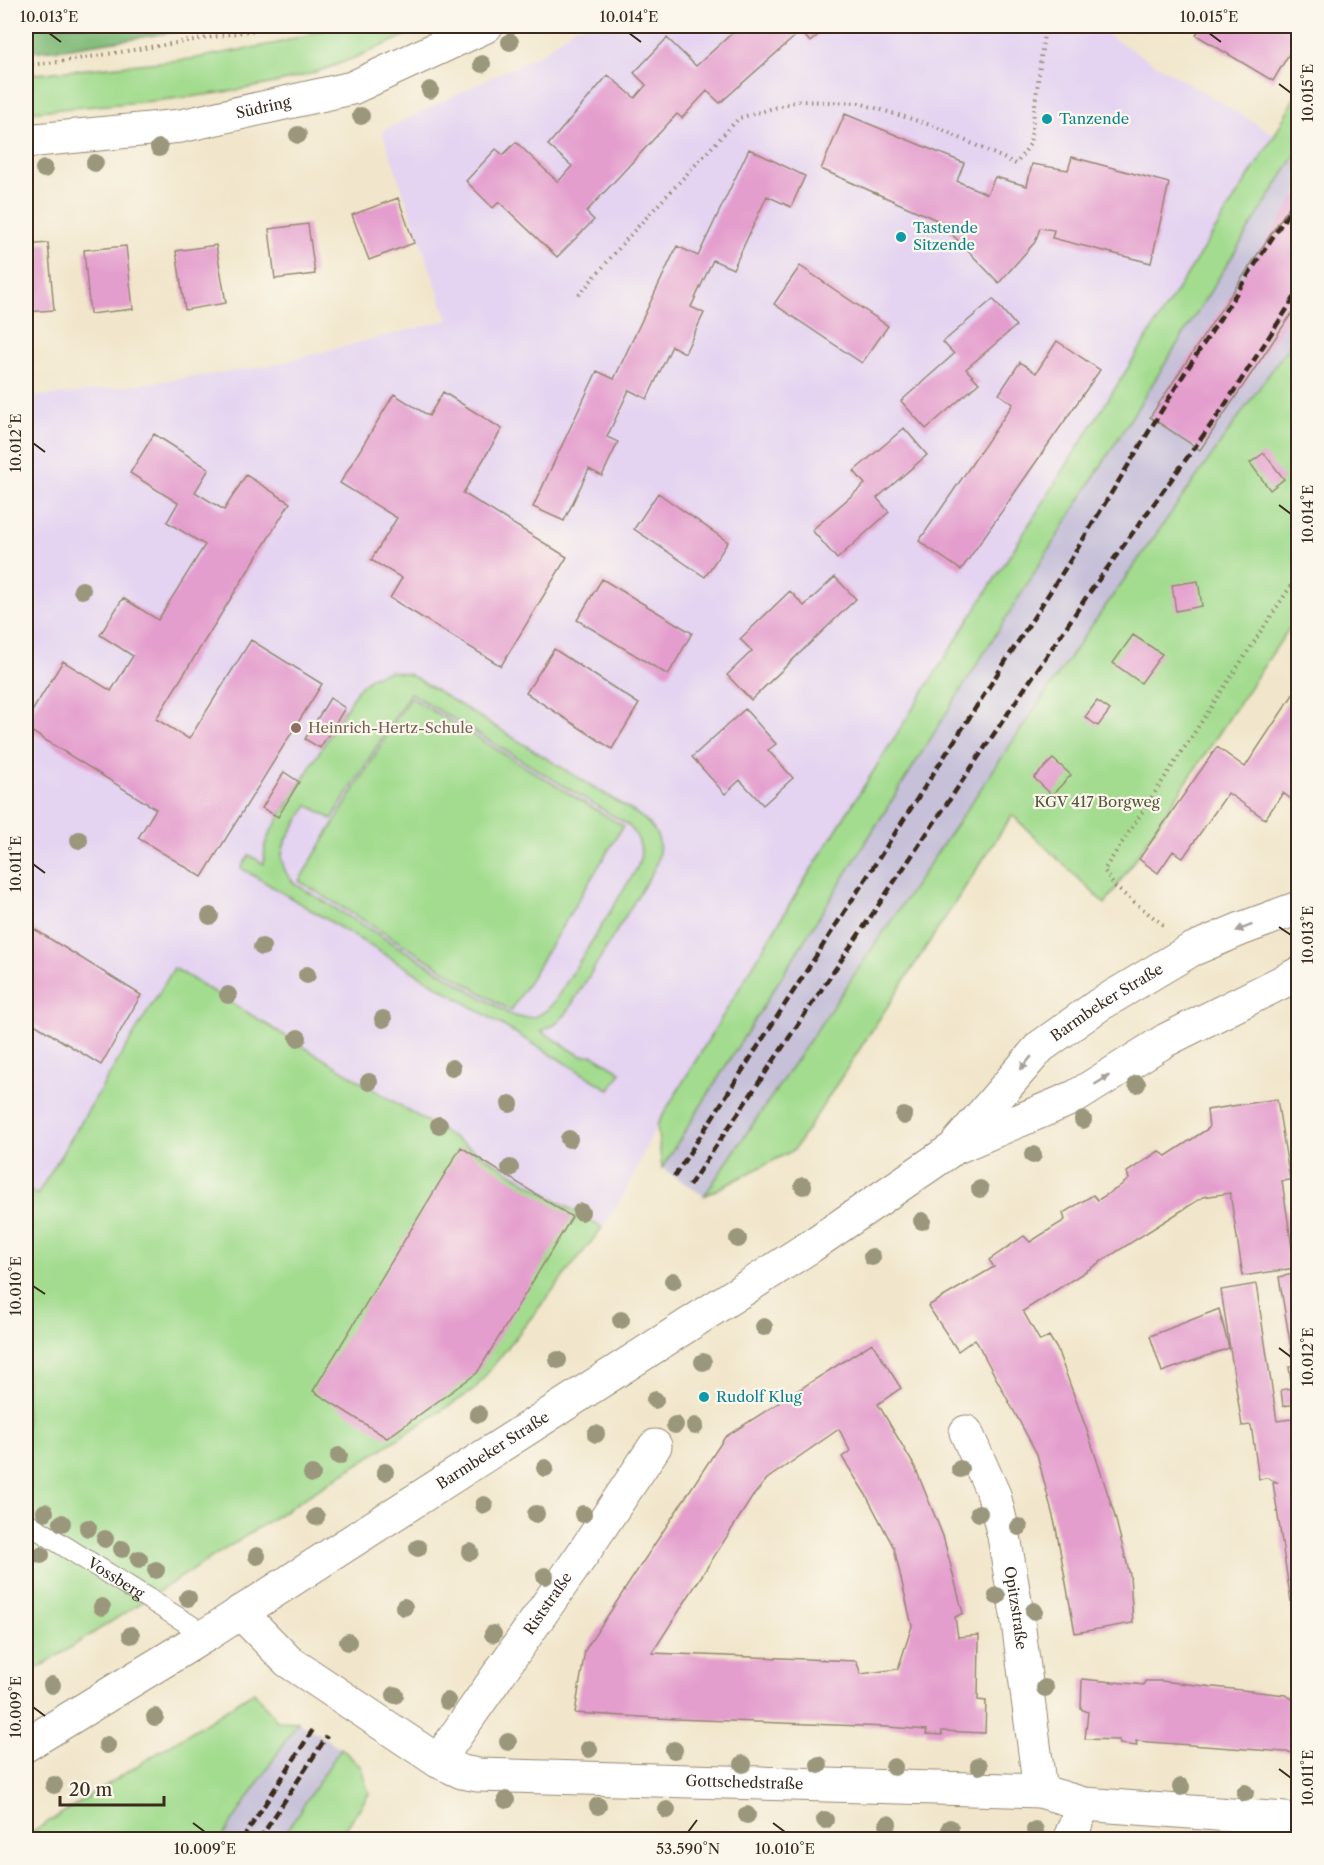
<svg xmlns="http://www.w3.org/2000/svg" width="1324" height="1865" font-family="'Libre Caslon Text',serif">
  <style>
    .built { fill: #e4d3f1 }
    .industrial { fill: #c6c0d9 }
    .green { fill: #a3dc8f; stroke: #6f8356; stroke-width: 1.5; fill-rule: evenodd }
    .forest { fill: #82bc7a; stroke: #5e734c; stroke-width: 1.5 }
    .building { fill: #e49ecd; fill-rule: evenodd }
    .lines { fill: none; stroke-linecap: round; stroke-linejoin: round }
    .service-casing { stroke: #968874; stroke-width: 22 }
    .minor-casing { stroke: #968874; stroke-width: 35 }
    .tertiary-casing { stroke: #968874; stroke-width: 35 }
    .primary-casing { stroke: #968874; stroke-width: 35 }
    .path { stroke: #968874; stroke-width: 4; stroke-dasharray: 1.5 4.5; stroke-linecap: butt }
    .service { stroke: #fff; stroke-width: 20 }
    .minor { stroke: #fff; stroke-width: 33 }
    .tertiary { stroke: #fff; stroke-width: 33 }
    .primary { stroke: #fff; stroke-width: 33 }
    .rail { stroke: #3b2a1e; stroke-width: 4.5; stroke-dasharray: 9 4.5; stroke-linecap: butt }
    .tree { fill: #9b977b }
    .oneway { fill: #a79f9a }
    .ticks { fill: none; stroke: #3b2a1e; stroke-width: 2 }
    .culture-dot { fill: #0f9aa8; stroke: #fbf7ec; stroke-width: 2 }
    .education-dot { fill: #8d6e63; stroke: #fbf7ec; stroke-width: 2 }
    .labels { text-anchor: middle; stroke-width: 4.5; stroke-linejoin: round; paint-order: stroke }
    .street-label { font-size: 15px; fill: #3b2a1e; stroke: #fbf7ec }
    .culture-label { font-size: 15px; fill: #0d838f; stroke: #fbf7ec; text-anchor: start }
    .education-label { font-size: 15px; fill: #785e54; stroke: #fbf7ec; text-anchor: start }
    .park-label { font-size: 15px; fill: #55563a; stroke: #fbf7ec }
    .neatline { fill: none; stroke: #3b2a1e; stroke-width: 2 }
    .ticks-label { font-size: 15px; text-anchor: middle; fill: #3b2a1e }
  </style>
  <rect width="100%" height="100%" fill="#fbf7ec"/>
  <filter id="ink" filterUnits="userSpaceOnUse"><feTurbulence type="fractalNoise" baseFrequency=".0167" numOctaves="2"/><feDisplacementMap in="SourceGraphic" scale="12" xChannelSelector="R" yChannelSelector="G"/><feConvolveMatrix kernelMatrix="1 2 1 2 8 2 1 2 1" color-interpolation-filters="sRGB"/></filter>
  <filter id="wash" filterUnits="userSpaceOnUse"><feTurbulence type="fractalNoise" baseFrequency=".008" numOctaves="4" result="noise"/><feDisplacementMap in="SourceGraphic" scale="24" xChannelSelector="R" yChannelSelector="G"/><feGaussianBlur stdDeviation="1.35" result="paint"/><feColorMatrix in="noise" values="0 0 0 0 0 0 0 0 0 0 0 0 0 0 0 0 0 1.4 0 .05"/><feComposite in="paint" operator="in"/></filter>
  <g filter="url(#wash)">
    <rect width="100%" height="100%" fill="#f1e6cb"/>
    <path class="built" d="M576,26H1092L1275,135L804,881L657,1125L623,1196L602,1228L174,968L37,1196L26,1189V397L69,394L264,367L448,320L382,131L544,52Z"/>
    <path class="industrial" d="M1298,151V333L1083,638L704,1196L662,1168Z
      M298,1722L341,1748L281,1839L221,1840Z"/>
    <path class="green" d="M337,26H426C386,44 345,64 303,76C213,100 117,103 26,112V75L191,59L278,43Z
      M1298,90V151L662,1168L657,1125L804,881L1275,135Z
      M1298,333V615L1105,904L1012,815L794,1150L704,1196L1083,638Z
      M390,671L408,674L416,678L634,812C659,828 666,844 653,871L566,1014L554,1025L541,1031L581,1056L593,1055L621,1072L610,1090L241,868L249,855L264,864L265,845L270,833L357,690L371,677ZM410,693L627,824C641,838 645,852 636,870L555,1001C543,1017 530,1021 511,1015L295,884C266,856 292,832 308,805L332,819Z
      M410,697L623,826L511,1011L299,881Z
      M174,968L602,1228L474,1390L26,1676V1189L37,1195Z
      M254,1692L277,1721L298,1722L221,1839H26V1836Z
      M341,1748L361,1767L369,1794L339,1839H281Z"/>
    <path class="forest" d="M26,26H214L63,49L26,52Z"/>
    <g id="blocks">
      <path class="building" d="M740,26H828L810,42L801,31L720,103L707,91L682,118L677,114L586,212L594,220L557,257L499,202L493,208L466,181L496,149L503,155L516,142L558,182L572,166L548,145L608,75L635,98L646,85L634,73L667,38L696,66Z
        M1202,26H1298V39L1273,81L1196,35Z
        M845,114L964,163L957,181L987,194L995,177L1027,186L1032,164L1068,170L1072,157L1169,183L1151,263L1052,238L1054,230L1040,228L1035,242L999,283L939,221L821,169Z
        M749,149L805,176L791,207L767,196L733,269L713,260L691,307L704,313L685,353L672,346L647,399L629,390L607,437L618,442L602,476L589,469L564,521L533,507L597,371L614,379L677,246L698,256Z
        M1298,193V304L1200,450L1150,417Z
        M398,198L414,243L369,260L352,215Z
        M308,224L315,274L275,279L269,229Z
        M48,243L54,310L26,312V245Z
        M216,245L226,303L185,310L176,251Z
        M126,246L133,309L90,314L84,250Z
        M800,266L888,326L862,363L774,304Z
        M993,299L1016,326L966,369L979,383L926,429L901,401L954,354L943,342Z
        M1057,341L1100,370L961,570L919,541L1013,404L999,394L1020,362L1036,373Z
        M443,392L502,429L463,493L567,557L501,666L390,598L402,578L371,560L397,518L340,483L394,394L429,416Z
        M904,428L927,455L877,498L889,512L837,559L812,530L865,484L854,471Z
        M154,434L209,469L195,492L224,510L246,475L290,503L156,719L189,739L251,640L322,684L202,877L138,838L156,809L26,728V721L63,661L111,691L133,656L100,635L123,598L158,620L205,545L167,522L178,503L130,473Z
        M1264,453L1284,479L1270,490L1250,463Z
        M658,493L728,542L705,577L634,529Z
        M835,577L856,599L751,700L727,675L752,651L740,639L790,591L804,606Z
        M602,579L692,633L668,675L577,620Z
        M1198,581L1202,606L1176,611L1172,585Z
        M1133,635L1162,654L1141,683L1113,663Z
        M554,649L639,704L612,749L526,693Z
        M1298,687V804L1283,793L1265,819L1228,793L1183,858L1173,851L1158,873L1139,859L1217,747L1245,767Z
        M330,698L345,708L320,748L305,739Z
        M1097,701L1110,710L1098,726L1085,717Z
        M745,709L776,744L768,750L793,778L763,805L740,780L725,794L692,757Z
        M1053,759L1071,775L1052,795L1034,778Z
        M284,772L299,782L278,817L262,808Z
        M26,924L141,995L101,1065L26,1019Z
        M1277,1099L1290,1180L1282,1181L1295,1268L1243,1276L1230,1193L1203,1197L1023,1311L1040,1341L1049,1336L1057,1349L1089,1436L1114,1513L1130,1575L1133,1623L1075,1633L1056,1528L1037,1454L975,1339L958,1351L928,1306L994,1267L989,1260L1024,1236L1030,1242L1065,1220L1063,1213L1093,1195L1098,1200L1116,1189L1129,1179L1127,1172L1159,1151L1166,1156L1209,1128L1207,1110Z
        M461,1147L572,1217L477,1373L387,1438L313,1391Z
        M1298,1273V1404L1283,1406L1281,1390L1292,1388L1289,1367L1294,1366L1279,1277Z
        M1256,1284L1277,1421L1298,1418V1648L1273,1483L1277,1482L1267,1478L1259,1479L1251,1425L1242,1426L1221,1290Z
        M1219,1309L1229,1348L1162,1372L1150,1336Z
        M872,1343L901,1388L878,1404L915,1467L943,1536L963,1613L955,1617L958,1637L979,1635L978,1700L986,1701L985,1733L942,1731V1735L926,1734L927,1730L888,1727L675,1719L575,1713L585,1650L725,1437ZM839,1429L850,1451L842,1457L866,1495L894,1548L912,1626L898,1669L861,1674L856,1661L652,1653L753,1496L767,1479Z
        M1082,1679L1144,1685L1145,1681H1161L1286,1695L1298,1703V1753L1136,1741L1137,1746L1120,1744L1119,1740L1085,1739L1088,1712L1081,1709Z"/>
    </g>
  </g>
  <g filter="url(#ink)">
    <use href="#blocks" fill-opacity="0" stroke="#968874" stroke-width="1.5"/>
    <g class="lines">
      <defs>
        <g id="service">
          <path id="s1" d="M26,1522L206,1635"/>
        </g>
        <g id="minor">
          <path id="s2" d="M966,1432L994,1495L1004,1536L1017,1614L1040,1791"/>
          <path id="s3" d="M240,1612L288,1661L438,1761L462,1772L478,1775L1040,1791L1084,1804L1298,1820"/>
          <path id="s4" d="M438,1761L584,1552L655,1446"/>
          <path d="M1069,1840L1084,1804"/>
        </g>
        <g id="tertiary">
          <path id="s5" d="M26,141L181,126L352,88L486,26"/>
        </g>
        <g id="primary">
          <path id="s6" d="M957,1144L1040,1047L1099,1005L1191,950L1241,929L1298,908"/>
          <path id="s7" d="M26,1745L206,1635L811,1246L954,1148L1075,1097L1166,1040L1298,974"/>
        </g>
      </defs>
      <use href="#service" class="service-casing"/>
      <use href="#minor" class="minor-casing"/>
      <use href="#tertiary" class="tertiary-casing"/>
      <use href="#primary" class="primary-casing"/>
      <path class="path" d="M26,65L59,62L280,26
        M579,295L631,234L739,118L798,101L859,103L934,126L1016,164L1030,144L1045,26
        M1163,925L1115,887L1104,870L1298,575"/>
      <use href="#service" class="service"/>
      <use href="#minor" class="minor"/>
      <use href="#tertiary" class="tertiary"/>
      <use href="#primary" class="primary"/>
      <path class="rail" d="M674,1177L1068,564L1179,382L1298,198
        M689,1186L1087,596L1221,411L1298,292
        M242,1840L314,1728
        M259,1840L327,1736"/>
    </g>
    <g class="tree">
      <circle cx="510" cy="42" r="9"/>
      <circle cx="482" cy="64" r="9"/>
      <circle cx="430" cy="90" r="9"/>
      <circle cx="361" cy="116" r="9"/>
      <circle cx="298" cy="135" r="9"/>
      <circle cx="159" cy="148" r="9"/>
      <circle cx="95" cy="163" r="9"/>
      <circle cx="44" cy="169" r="9"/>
      <circle cx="82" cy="590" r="9"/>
      <circle cx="79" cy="840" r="9"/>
      <circle cx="210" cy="916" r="9"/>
      <circle cx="262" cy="947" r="9"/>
      <circle cx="307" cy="975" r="9"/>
      <circle cx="228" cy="995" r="9"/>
      <circle cx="383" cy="1019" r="9"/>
      <circle cx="298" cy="1038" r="9"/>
      <circle cx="452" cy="1068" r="9"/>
      <circle cx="369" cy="1082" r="9"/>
      <circle cx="1137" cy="1084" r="9"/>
      <circle cx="510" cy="1104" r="9"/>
      <circle cx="904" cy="1116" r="9"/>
      <circle cx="1083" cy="1120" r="9"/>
      <circle cx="439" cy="1125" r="9"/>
      <circle cx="569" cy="1139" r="9"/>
      <circle cx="1033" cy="1155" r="9"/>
      <circle cx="510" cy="1168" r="9"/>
      <circle cx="803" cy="1186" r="9"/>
      <circle cx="980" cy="1189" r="9"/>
      <circle cx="581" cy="1212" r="9"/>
      <circle cx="922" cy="1221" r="9"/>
      <circle cx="738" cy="1239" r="9"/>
      <circle cx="872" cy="1257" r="9"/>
      <circle cx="673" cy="1281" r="9"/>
      <circle cx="621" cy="1320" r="9"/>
      <circle cx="764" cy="1327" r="9"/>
      <circle cx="558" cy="1360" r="9"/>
      <circle cx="703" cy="1362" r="9"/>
      <circle cx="655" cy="1400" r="9"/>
      <circle cx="478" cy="1414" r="9"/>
      <circle cx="675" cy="1425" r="9"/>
      <circle cx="695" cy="1426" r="9"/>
      <circle cx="596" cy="1434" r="9"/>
      <circle cx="339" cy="1456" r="9"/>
      <circle cx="545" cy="1468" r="9"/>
      <circle cx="960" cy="1469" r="9"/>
      <circle cx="385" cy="1472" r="9"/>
      <circle cx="312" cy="1474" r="9"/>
      <circle cx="484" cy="1505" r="9"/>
      <circle cx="45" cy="1512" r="9"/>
      <circle cx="979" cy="1513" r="9"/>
      <circle cx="536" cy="1514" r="9"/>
      <circle cx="583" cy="1514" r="9"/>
      <circle cx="316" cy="1517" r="9"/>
      <circle cx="62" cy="1523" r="9"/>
      <circle cx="1019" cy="1527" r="9"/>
      <circle cx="88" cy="1528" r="9"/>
      <circle cx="105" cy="1539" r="9"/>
      <circle cx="418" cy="1548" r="9"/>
      <circle cx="122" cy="1549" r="9"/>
      <circle cx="470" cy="1552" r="9"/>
      <circle cx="41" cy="1555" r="9"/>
      <circle cx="257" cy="1556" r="9"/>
      <circle cx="139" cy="1559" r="9"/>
      <circle cx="156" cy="1570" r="9"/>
      <circle cx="545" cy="1576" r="9"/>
      <circle cx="997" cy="1596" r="9"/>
      <circle cx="188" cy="1598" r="9"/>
      <circle cx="102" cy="1607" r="9"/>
      <circle cx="404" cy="1607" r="9"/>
      <circle cx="1034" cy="1611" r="9"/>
      <circle cx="493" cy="1634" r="9"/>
      <circle cx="131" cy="1635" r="9"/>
      <circle cx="348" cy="1642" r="9"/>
      <circle cx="52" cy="1685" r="9"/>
      <circle cx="1045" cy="1688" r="9"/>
      <circle cx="395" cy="1695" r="9"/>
      <circle cx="447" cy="1701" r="9"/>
      <circle cx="155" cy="1717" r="9"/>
      <circle cx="508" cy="1742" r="9"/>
      <circle cx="107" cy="1745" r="9"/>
      <circle cx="589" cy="1749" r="9"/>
      <circle cx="674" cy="1750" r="9"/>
      <circle cx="743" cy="1764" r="9"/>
      <circle cx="819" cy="1765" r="9"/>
      <circle cx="979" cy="1766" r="9"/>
      <circle cx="894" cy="1767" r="9"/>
      <circle cx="54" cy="1785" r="9"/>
      <circle cx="1181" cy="1787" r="9"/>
      <circle cx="1245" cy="1793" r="9"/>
      <circle cx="506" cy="1800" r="9"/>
      <circle cx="598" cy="1806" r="9"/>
      <circle cx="667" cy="1810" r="9"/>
      <circle cx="747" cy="1815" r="9"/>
      <circle cx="825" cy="1820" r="9"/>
      <circle cx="888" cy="1824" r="9"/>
      <circle cx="950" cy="1828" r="9"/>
      <circle cx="1035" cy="1830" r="9"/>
    </g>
    <defs><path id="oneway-solid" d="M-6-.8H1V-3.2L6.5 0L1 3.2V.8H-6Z" transform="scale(1.5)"/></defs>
    <g class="oneway">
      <use href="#oneway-solid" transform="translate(1244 928) rotate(159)"/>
      <use href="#oneway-solid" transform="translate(1026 1063) rotate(130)"/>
      <use href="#oneway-solid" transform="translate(1102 1080) rotate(-32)"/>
    </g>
  </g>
  <path class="ticks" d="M49,33L61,42M629,33L641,42M1209,33L1221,42M1279,84L1291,93M33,443L45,452M1279,505L1291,514M33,864L45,873M1279,927L1291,935M33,1286L45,1294M1279,1348L1291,1357M33,1707L45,1716M1279,1769L1291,1778M193,1823L205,1832M773,1823L785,1832M688,1832L697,1820"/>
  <g class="culture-dot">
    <circle cx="1047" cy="119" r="6"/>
    <circle cx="901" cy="237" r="6"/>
    <circle cx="704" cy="1397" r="6"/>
  </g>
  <circle class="education-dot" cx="296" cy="728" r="6"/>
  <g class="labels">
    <g class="street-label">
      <text dy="5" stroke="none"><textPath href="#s5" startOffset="240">Südring</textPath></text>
      <text dy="5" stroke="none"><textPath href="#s6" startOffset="208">Barmbeker Straße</textPath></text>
      <text dy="5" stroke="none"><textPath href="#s7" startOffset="552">Barmbeker Straße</textPath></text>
      <text dy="5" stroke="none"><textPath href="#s1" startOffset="106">Vossberg</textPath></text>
      <text dy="5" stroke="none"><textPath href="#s4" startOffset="192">Riststraße</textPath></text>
      <text dy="5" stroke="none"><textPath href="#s2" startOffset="184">Opitzstraße</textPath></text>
      <text dy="5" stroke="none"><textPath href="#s3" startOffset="558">Gottschedstraße</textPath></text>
    </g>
    <g class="culture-label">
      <text x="1059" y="124">Tanzende</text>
      <text x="913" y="233">Tastende<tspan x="913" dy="17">Sitzende</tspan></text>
      <text x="716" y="1402">Rudolf Klug</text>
    </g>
    <g class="education-label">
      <text x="308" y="733">Heinrich-Hertz-Schule</text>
    </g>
    <g class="park-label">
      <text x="1097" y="807">KGV 417 Borgweg</text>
    </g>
  </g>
  <rect width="1324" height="1865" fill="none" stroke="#fbf7ec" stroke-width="66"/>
  <path d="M60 1796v9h104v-9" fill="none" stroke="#3b2a1e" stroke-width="3"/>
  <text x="69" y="1796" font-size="18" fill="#3b2a1e" stroke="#fbf7ec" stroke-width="4.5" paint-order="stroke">20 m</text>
  <rect x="33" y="33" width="1258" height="1799" class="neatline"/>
  <g class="ticks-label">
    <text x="49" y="22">10.013°E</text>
    <text x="629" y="22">10.014°E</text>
    <text x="1209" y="22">10.015°E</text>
    <text transform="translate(1308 93) rotate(-90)" y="5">10.015°E</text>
    <text transform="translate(16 443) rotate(-90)" y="5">10.012°E</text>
    <text transform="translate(1308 514) rotate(-90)" y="5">10.014°E</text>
    <text transform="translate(16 864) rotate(-90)" y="5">10.011°E</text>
    <text transform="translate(1308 935) rotate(-90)" y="5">10.013°E</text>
    <text transform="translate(16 1286) rotate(-90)" y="5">10.010°E</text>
    <text transform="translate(1308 1357) rotate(-90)" y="5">10.012°E</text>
    <text transform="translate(16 1707) rotate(-90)" y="5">10.009°E</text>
    <text transform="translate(1308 1778) rotate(-90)" y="5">10.011°E</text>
    <text x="205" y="1854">10.009°E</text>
    <text x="688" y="1854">53.590°N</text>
    <text x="785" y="1854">10.010°E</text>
  </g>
</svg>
